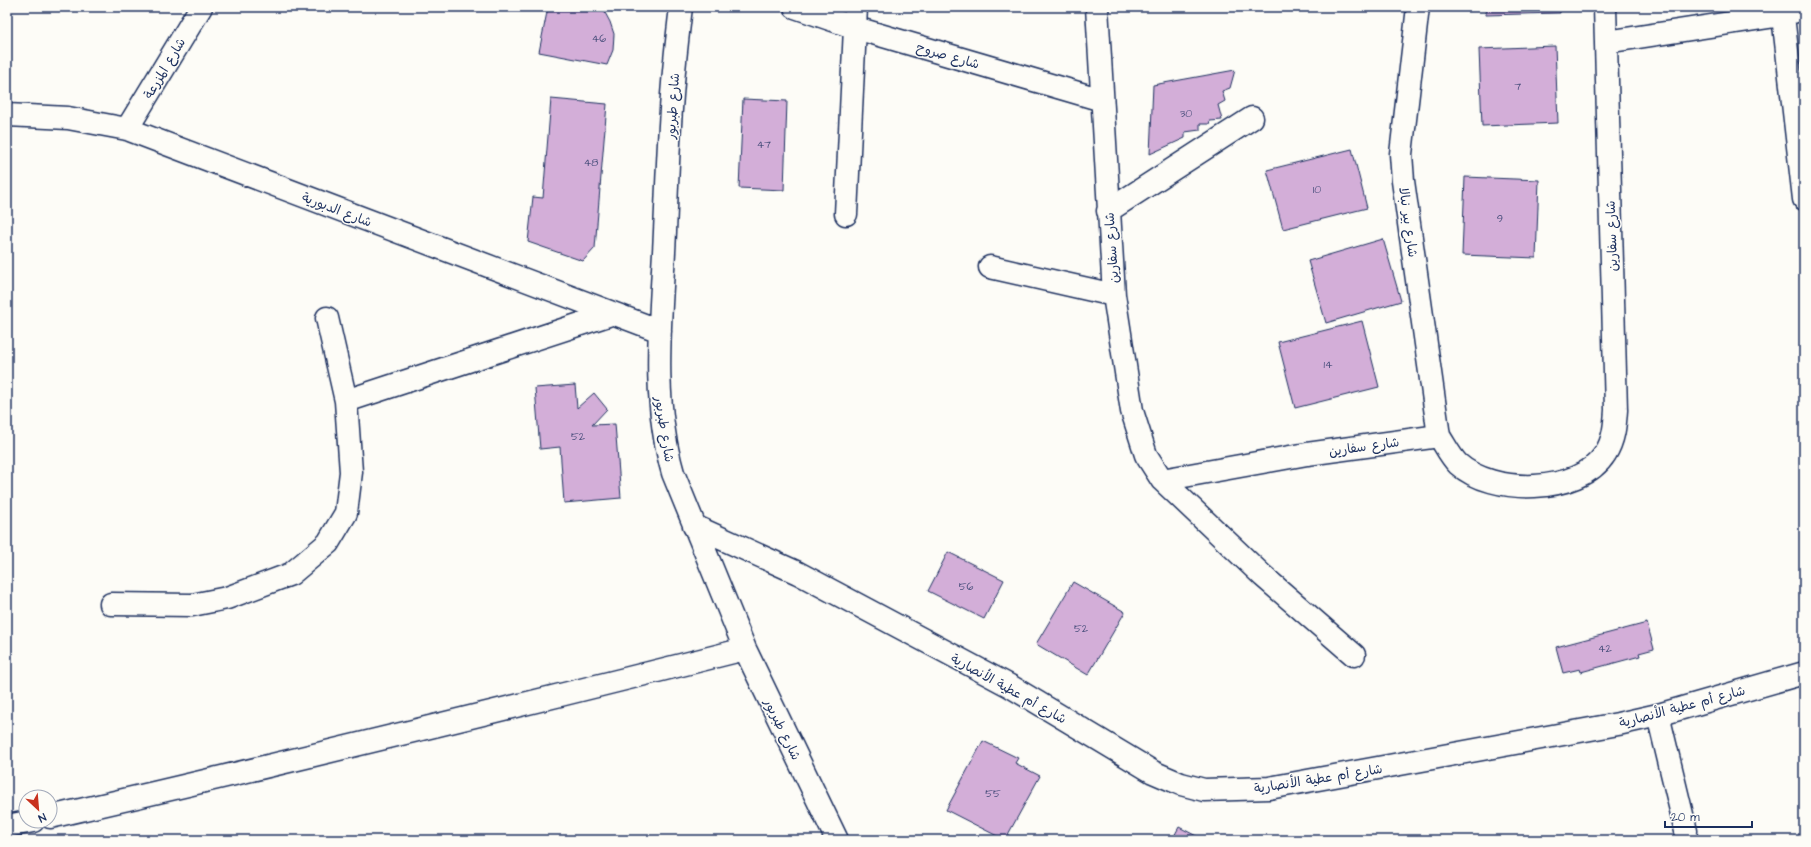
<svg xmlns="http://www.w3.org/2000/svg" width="1811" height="847" font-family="'Architects Daughter','Playpen Sans Arabic',sans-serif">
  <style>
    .building { fill: #d3aed8; stroke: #1b2f5e }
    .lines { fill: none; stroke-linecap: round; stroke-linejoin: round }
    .minor-casing { stroke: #1b2f5e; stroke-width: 25 }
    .minor { stroke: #fdfcf7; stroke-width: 22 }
    .labels { text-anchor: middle; stroke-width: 3; stroke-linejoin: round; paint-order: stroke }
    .number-label { font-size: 11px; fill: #494f7c }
    .street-label { font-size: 13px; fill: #1b2f5e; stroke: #fdfcf7 }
  </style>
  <rect width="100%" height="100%" fill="#fdfcf7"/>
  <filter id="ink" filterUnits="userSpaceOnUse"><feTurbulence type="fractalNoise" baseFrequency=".025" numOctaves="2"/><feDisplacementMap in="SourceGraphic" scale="8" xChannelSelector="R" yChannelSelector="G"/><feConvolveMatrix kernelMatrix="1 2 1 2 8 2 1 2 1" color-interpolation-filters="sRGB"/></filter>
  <g filter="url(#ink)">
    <path class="building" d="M548,7H602L610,22L614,34L613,50L607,65L539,52Z
      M1486,7H1560V13L1486,15Z
      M1555,46L1558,123L1482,126L1479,49Z
      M1235,70L1230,88L1222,91L1225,101L1218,105L1222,120L1210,121L1209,124H1200V130L1185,132V138L1150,154L1153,85Z
      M551,99L607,104L595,248L583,261L528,242L533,197L543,198Z
      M743,99L787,101L784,190L739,188Z
      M1352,149L1367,208L1283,229L1267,170Z
      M1465,177L1539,180L1536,258L1462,255Z
      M1383,239L1401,301L1326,323L1308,261Z
      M1362,321L1379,387L1295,408L1278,342Z
      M575,385L577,408L594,393L607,409L592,425L615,424L621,498L564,503L560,447L540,449L535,388Z
      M948,552L1004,580L984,619L928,591Z
      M1073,582L1125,612L1088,675L1036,644Z
      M1647,623L1654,649L1639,653L1640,656L1581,672L1580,669L1563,673L1556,647Z
      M983,741L1018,758L1015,763L1040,776L1005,840L946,810Z
      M1179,827L1204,840H1172Z"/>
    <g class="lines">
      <defs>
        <path id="minor" d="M681,7C678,32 675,57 673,83C668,139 667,196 664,252C660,326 652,401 673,473L745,649L837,840
          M795,7L856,28L1102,100
          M1097,7L1114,295L1132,411L1146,455L1162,480L1263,576L1354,655
          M1418,7L1401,154L1403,181L1439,436C1445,445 1450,456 1458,464C1492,495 1579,495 1605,454C1614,440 1615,425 1616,410L1605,7
          M1782,7L1804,199
          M1606,42L1782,15L1804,9
          M7,115L68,118L127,129L660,331
          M127,129L201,7
          M1108,211L1252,118
          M846,214L856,7
          M990,267L1114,295
          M346,401L611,314
          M1162,480L1307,454L1439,436
          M694,526L798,573L1010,686L1153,772L1181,784L1204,790L1269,788L1618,724L1658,715L1804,673
          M111,604L192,605L227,598L291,574L328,543L346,513L351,472L346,401L327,318
          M1658,715L1686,831
          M50,817C282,764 514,707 745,649
          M7,826L33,821"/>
      </defs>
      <use href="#minor" class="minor-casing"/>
      <use href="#minor" class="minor"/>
    </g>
  </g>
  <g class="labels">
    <g class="number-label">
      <text x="599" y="42">46</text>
      <text x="1518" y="90">7</text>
      <text x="1186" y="117">30</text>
      <text x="764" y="148">47</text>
      <text x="591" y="166">48</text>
      <text x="1317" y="193">10</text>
      <text x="1500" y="222">9</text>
      <text x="1328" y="368">14</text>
      <text x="578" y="440">52</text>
      <text x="966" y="590">56</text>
      <text x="1081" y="632">52</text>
      <text x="1605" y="652">42</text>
      <text x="993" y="797">55</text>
    </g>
    <g class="street-label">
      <text transform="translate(948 55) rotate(16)" y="5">شارع صروح</text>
      <text transform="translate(164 68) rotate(-59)" y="5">شارع المزرعة</text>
      <text transform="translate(672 106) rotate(-86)" y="5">شارع طبربور</text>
      <text transform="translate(337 209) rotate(21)" y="5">شارع الدبورية</text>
      <text transform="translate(1409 222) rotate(82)" y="5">شارع بير نبالا</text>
      <text transform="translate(1611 236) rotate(-92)" y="5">شارع سفارين</text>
      <text transform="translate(1111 248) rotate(-94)" y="5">شارع سفارين</text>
      <text transform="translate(665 429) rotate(81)" y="5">شارع طبربور</text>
      <text transform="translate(1364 446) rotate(-8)" y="5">شارع سفارين</text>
      <text transform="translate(1009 688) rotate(29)" y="5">شارع أم عطية الأنصارية</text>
      <text transform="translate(1682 706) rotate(-15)" y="5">شارع أم عطية الأنصارية</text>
      <text transform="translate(783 729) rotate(64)" y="5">شارع طبربور</text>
      <text transform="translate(1318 778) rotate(-9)" y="5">شارع أم عطية الأنصارية</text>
    </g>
  </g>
  <rect width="1811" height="847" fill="none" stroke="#fdfcf7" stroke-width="24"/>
  <rect x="12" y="12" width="1787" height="823" fill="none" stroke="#1b2f5e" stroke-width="1.5" filter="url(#ink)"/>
  <g transform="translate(38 809) rotate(154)"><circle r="19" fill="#fdfcf7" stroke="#a3aaba"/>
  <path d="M0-3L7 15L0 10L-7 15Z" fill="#c8321e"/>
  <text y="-6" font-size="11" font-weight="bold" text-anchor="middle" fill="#1b2f5e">N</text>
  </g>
  <path d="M1665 821v6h87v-6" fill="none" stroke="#1b2f5e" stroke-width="2"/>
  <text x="1671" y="821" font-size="12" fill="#1b2f5e" stroke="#fdfcf7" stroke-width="3" paint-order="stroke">20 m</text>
</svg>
